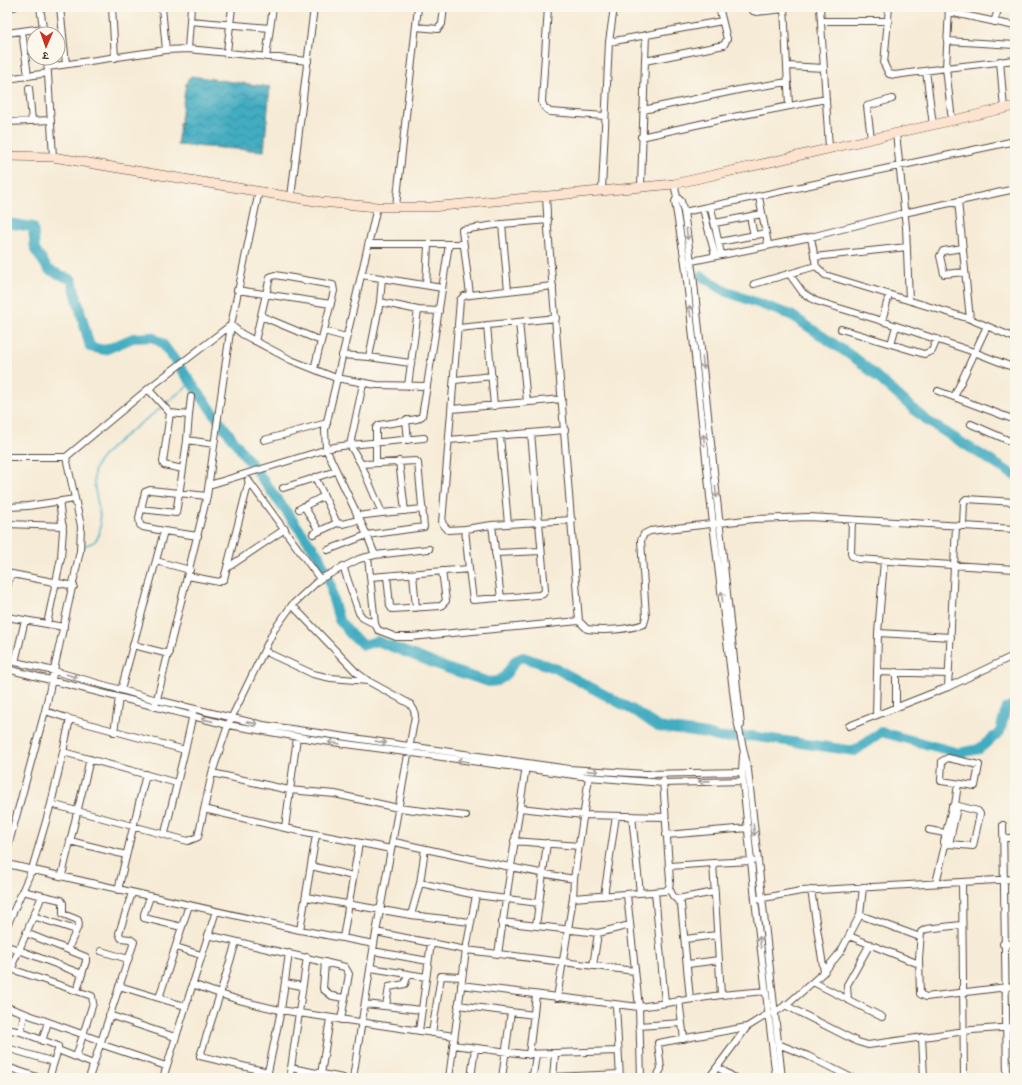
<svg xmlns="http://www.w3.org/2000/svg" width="1022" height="1085" font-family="'IM FELL Double Pica','Noto Serif Devanagari',serif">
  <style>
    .water { fill: url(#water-waves); stroke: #3e6b70 }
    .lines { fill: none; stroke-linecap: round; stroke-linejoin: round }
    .stream { stroke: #42acc1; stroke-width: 1.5 }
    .river { stroke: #42acc1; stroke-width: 10 }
    .street-casing { stroke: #57473a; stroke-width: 8 }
    .secondary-casing { stroke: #57473a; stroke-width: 10 }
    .street { stroke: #fff; stroke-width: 6 }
    .secondary { stroke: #fde4d1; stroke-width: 9 }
    .oneway { stroke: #a79f9a }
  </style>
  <defs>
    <pattern id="water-waves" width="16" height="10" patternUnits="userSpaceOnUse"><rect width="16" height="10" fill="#42acc1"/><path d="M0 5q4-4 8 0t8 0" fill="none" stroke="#388c9c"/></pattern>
  </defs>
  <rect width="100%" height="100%" fill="#fbf7ec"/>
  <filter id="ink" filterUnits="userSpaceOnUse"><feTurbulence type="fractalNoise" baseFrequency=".025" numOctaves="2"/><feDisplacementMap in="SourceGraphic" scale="8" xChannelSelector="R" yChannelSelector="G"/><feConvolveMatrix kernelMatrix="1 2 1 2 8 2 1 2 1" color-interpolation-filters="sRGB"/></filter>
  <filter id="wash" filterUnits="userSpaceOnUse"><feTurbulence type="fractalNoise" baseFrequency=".012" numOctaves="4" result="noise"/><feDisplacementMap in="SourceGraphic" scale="16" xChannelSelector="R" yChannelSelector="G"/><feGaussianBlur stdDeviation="0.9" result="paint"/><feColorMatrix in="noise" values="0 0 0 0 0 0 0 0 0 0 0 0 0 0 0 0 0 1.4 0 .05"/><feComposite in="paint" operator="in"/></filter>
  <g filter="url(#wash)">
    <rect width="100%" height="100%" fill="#f6ebd6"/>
    <path class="water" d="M191,76L270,87L264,151L177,145L186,83Z"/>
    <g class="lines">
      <path class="stream" d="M165,404L191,383
        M84,546C88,544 93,543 95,541C110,525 89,489 95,469C100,451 147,419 162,407"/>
      <path class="river" d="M7,223L33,227L35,250L49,270L72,280L90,347L105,350L133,338L152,337L162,343L319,556L331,585L332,596L339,620L352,636L364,645L377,641L449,669L489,682L497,681L504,677L516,660L523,657L557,669L638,713L658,727L707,734L721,738L751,736L855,751L881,732L959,753L979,749L1000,732L1006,708L1015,704
        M701,276L727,292L791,315L859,361L926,420L1015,476"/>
    </g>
  </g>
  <g filter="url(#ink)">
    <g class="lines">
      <defs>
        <path id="street" d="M40,7L44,34
          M60,7L66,64
          M112,7L115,58
          M162,7L166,50
          M548,7L542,102L544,107L550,112L605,116
          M751,7L753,11L756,12L784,9
          M784,7L789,106
          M820,7L829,148
          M889,7L884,64L889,74L895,75L946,68L949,7
          M7,8L14,7
          M949,12L1015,26
          M190,21L270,28
          M821,21H889
          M994,22L999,7
          M416,27L438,29L442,24L444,7
          M22,31L28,76
          M7,33L43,28
          M947,41L1015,45
          M609,42L722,21
          M188,49L191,7
          M227,52L232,7
          M266,57L273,7
          M47,58L53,157
          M645,61L646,35
          M1000,61L1004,109
          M787,66L824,68
          M48,67L166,50L188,49L308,61
          M926,71L933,125
          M7,79L48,73
          M29,88L32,121
          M643,110L743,89L788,82
          M7,116L8,156
          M952,121L946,68L1015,60
          M8,122L51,120
          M896,133L906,227L909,300
          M641,137L723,119L826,99
          M871,139L867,106L892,99
          M674,184L677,197L675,202L685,263L713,524L736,716L748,770L782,1078
          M641,187L645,61L724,45L727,39L719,7
          M602,190L609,42L614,7
          M546,196L547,213
          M291,197L314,7
          M677,197L681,201L684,212L694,283L741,725
          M759,197L768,244
          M958,201L970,319
          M396,206L418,7
          M711,208L721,254
          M703,209L715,255
          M684,212L1015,141
          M750,216L754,236
          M715,223L762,214
          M502,224L548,220
          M811,237L816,266L825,275L970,319L1015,338
          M719,242L766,233
          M370,244H462
          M963,248L943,251L940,256L944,274L965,272
          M814,257L907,247
          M687,262L811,237L904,213L1015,189
          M362,275L442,288
          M790,275L803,293L816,301L882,321L974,352L1015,368
          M382,278L380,302L369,357L410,363
          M754,284L816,266
          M426,285L428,245
          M237,290L331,304
          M470,295L462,230L502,224L508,291
          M380,302L418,310L439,311
          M261,316L321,341
          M882,321L889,295
          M519,322L527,402
          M487,325L494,406
          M459,328L556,318
          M841,329L924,354L932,351L937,339
          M324,331L346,337
          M255,341L270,277L275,275L333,285L334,291L314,369
          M891,344L896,326
          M342,355L369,357
          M455,380L492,376
          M363,384L350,445L424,438
          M408,386L418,310
          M427,386L449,244
          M148,389L170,413
          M938,391L1015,420
          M954,397L987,326
          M452,409L562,399
          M189,415L191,397
          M406,420L408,440
          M971,424L1012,442L1015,441
          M500,436L508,524
          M187,440L189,415L170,413L163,462L164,465L183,469L187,440L214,444
          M264,440L327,423
          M449,440L565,430
          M7,457H66L148,389L231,325L242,334L291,360L336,378L377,385L427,386L422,416L417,419L379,425L376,428V463
          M399,461L405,511
          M315,477L337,523L342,524L359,520
          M248,480L320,579
          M209,485L334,447L350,445L361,464L416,461L418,463L424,527L367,535L328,550
          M283,488L336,471
          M304,506L319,531
          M7,507L28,506L75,499
          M141,509L176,513L183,469
          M299,509L324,496
          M382,513L423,509
          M357,516L382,513L361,464
          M852,520L851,553L852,556L858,559L1015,569
          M7,524L63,526
          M492,525L501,598
          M963,526L964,501L966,499L1015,502
          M465,529L492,525L572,520
          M164,531L143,527L140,525L139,518L145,492L150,490L207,496
          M313,534L337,523
          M495,553L541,551
          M375,555L367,535L326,449L325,430L377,207
          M368,557L375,624L378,630L396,637H411L579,621L547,216
          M156,561L190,570
          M343,566L359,613L363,618L375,624
          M227,568L285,529
          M469,569L473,600L539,595L543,594L545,590L531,433
          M7,573L74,586
          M413,574L416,608
          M188,576L219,582L224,579L249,481
          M387,576L390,606L392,609L441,606L446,601L442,571
          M371,577L469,569L465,529L448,530L442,523L460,300L464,296L470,295L553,286
          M7,587L10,574
          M292,605L356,672L368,681L410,704L414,710L415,716L374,944L353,1078
          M7,617L64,627
          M579,621L587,629C604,631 627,630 644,624L646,617L641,540L644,534L650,531L754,519L809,517L1015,529
          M47,624L61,558L63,530L59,501
          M878,633L951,637
          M133,645L169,654
          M264,651L313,674L331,678L368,681
          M7,660L54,671L157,700L263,725L569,769L646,774L742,772
          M15,662L25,620
          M7,669L228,725L317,740L589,777L663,783L743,781
          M877,672L949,674
          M896,672V708
          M948,687L956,526
          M121,690L164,531L198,536
          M156,703L207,496L231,325L259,191
          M45,711L70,719L63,752L177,783
          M876,715L878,633L884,561
          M70,719L185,750L165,833
          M849,726L948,687L1015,655
          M114,732L119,698
          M185,750L193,714
          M743,755L742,772L755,900L776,1078
          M948,758L979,765L975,786L941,781L942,761Z
          M212,773L289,790L335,794L398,808L466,816
          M51,804L63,752
          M520,808L583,815L665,817
          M204,809L285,828L391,849
          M632,816L640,893
          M1003,825L1007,1078
          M285,828L297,737
          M929,830L950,834
          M666,835L748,828
          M1004,838H1015
          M70,841L126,855
          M514,841L579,846
          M394,842C454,855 513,869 574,879L573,898L665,891L669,888L670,881L663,780
          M949,844L973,846L980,814L978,811L955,805L958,784
          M7,850L45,711L80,551L81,526L66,457
          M713,863L752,861
          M7,864L300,930L374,944
          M311,866L353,876
          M670,866L713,863L721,995
          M62,875L90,759
          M574,879L589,777
          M962,882L964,1078
          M420,883L476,895L539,903
          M936,883L945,845L944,842L952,807L955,805L957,808L949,844L945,845
          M669,888L673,896L681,904L690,999
          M118,890L146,774
          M811,890L824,972
          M22,891L61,900L63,903V914L78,920L79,924L68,949
          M655,892L665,1003
          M627,895L639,1007L641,1078
          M42,896L19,950L82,974
          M604,896L616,816
          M150,897L144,914V918L182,927
          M306,897L411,915L470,922
          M677,899L715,892
          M758,899L801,891L1015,879
          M411,915L420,883L425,849
          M860,915L920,937
          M33,916L76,930
          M502,922L598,933L630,925
          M961,925L926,929L921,932L919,959L920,994L926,997L1015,986
          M7,926L32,869L51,804L188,841L198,837L212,773L228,725L274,630L292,605L320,579L359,559L375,555L429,549
          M536,926L547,843
          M300,930L316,835
          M376,932L466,950L635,971
          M26,933L86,957V961L77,991
          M208,935L345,967L349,974L341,1020
          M849,936L919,964
          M343,938L359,843
          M685,939L717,935
          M1003,944H1015
          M7,946L19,950L13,963L14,970L92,996L93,1003L76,1057
          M176,947L201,955
          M101,951L128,959
          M373,951L428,961
          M289,953L281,1010L268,1072L200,1056L220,994C246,1003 272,1009 299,1013L454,1036
          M498,954L526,766
          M325,962L323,989L332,996L344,998
          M688,964L719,960
          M593,966L598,933
          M371,968L426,977
          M813,982L882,1017
          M285,983L302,986
          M192,984L220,994L236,942
          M461,985L639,1007L721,995L766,991
          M119,986L185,1006
          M159,998L189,905
          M557,998L573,898
          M679,1000L684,1039
          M848,1000L847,985L870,944
          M365,1004L422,1010
          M458,1005L534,1015
          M616,1005L620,1078
          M785,1005L858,1042L868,1045L972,1030L1015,1027
          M386,1006L389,987L405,984L408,974
          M7,1007L101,1041
          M774,1013L789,1003L824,972L841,951L860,915L863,887
          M109,1015L175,1037
          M639,1026L681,1023
          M7,1029L21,1032L24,1013
          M419,1031L431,943
          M432,1033L441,976L462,977
          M922,1037L924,1078
          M42,1041L48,1022
          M100,1044L166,1066
          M778,1044L808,1056L852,1078
          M453,1045L524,1054L618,1051
          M7,1048L54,1062L58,1050V1046L21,1032
          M58,1050L93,1064
          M529,1055L536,995
          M7,1067L40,1078
          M717,1067L735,1078
          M291,1068L307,957
          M321,1074L330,1019
          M471,1077L479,1078
          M553,1077L620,1074
          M49,1078L54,1062
          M89,1078L134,942L130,939L121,938L119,933L132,893
          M163,1078L216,911
          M289,1078L291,1068L343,1078
          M449,1078L466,950L476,895
          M471,1078L475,1048
          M502,1078L511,1012
          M525,1078L533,1075L536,1055
          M553,1078L555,1054
          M656,1078L661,1069L658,1043L747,1027
          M709,1078L747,1027L768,1014"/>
        <path id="secondary" d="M7,156L53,157L321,202L377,207H431L674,184L1015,106"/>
      </defs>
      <use href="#street" class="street-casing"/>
      <use href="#secondary" class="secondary-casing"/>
      <use href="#street" class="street"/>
      <use href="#secondary" class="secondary"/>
    </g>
    <defs><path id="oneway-shaft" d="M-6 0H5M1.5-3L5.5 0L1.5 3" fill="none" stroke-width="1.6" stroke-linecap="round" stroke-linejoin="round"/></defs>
    <g class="oneway">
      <use href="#oneway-shaft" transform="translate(687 234) rotate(83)"/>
      <use href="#oneway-shaft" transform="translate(690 311) rotate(-97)"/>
      <use href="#oneway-shaft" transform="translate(703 363) rotate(84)"/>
      <use href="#oneway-shaft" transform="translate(704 440) rotate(-96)"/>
      <use href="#oneway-shaft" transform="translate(716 492) rotate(84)"/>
      <use href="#oneway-shaft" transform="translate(722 597) rotate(-97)"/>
      <use href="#oneway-shaft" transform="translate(72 676) rotate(16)"/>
      <use href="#oneway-shaft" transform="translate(207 720) rotate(-167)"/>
      <use href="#oneway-shaft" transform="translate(252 723) rotate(13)"/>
      <use href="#oneway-shaft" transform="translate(381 742) rotate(8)"/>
      <use href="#oneway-shaft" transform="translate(334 743) rotate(-172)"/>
      <use href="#oneway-shaft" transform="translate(463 761) rotate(-172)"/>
      <use href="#oneway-shaft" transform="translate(593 771) rotate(4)"/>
      <use href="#oneway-shaft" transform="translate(704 781) rotate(179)"/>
      <use href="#oneway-shaft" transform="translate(754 830) rotate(84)"/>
      <use href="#oneway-shaft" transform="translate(760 942) rotate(-97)"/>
    </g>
  </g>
  <rect width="1022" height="1085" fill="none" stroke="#fbf7ec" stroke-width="24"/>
  <g transform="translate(46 46) rotate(182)"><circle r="19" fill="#fbf7ec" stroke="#aea59a"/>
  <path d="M0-3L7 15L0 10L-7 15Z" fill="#c8321e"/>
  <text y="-6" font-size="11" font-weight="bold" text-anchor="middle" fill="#3b2a1e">उ</text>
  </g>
</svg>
